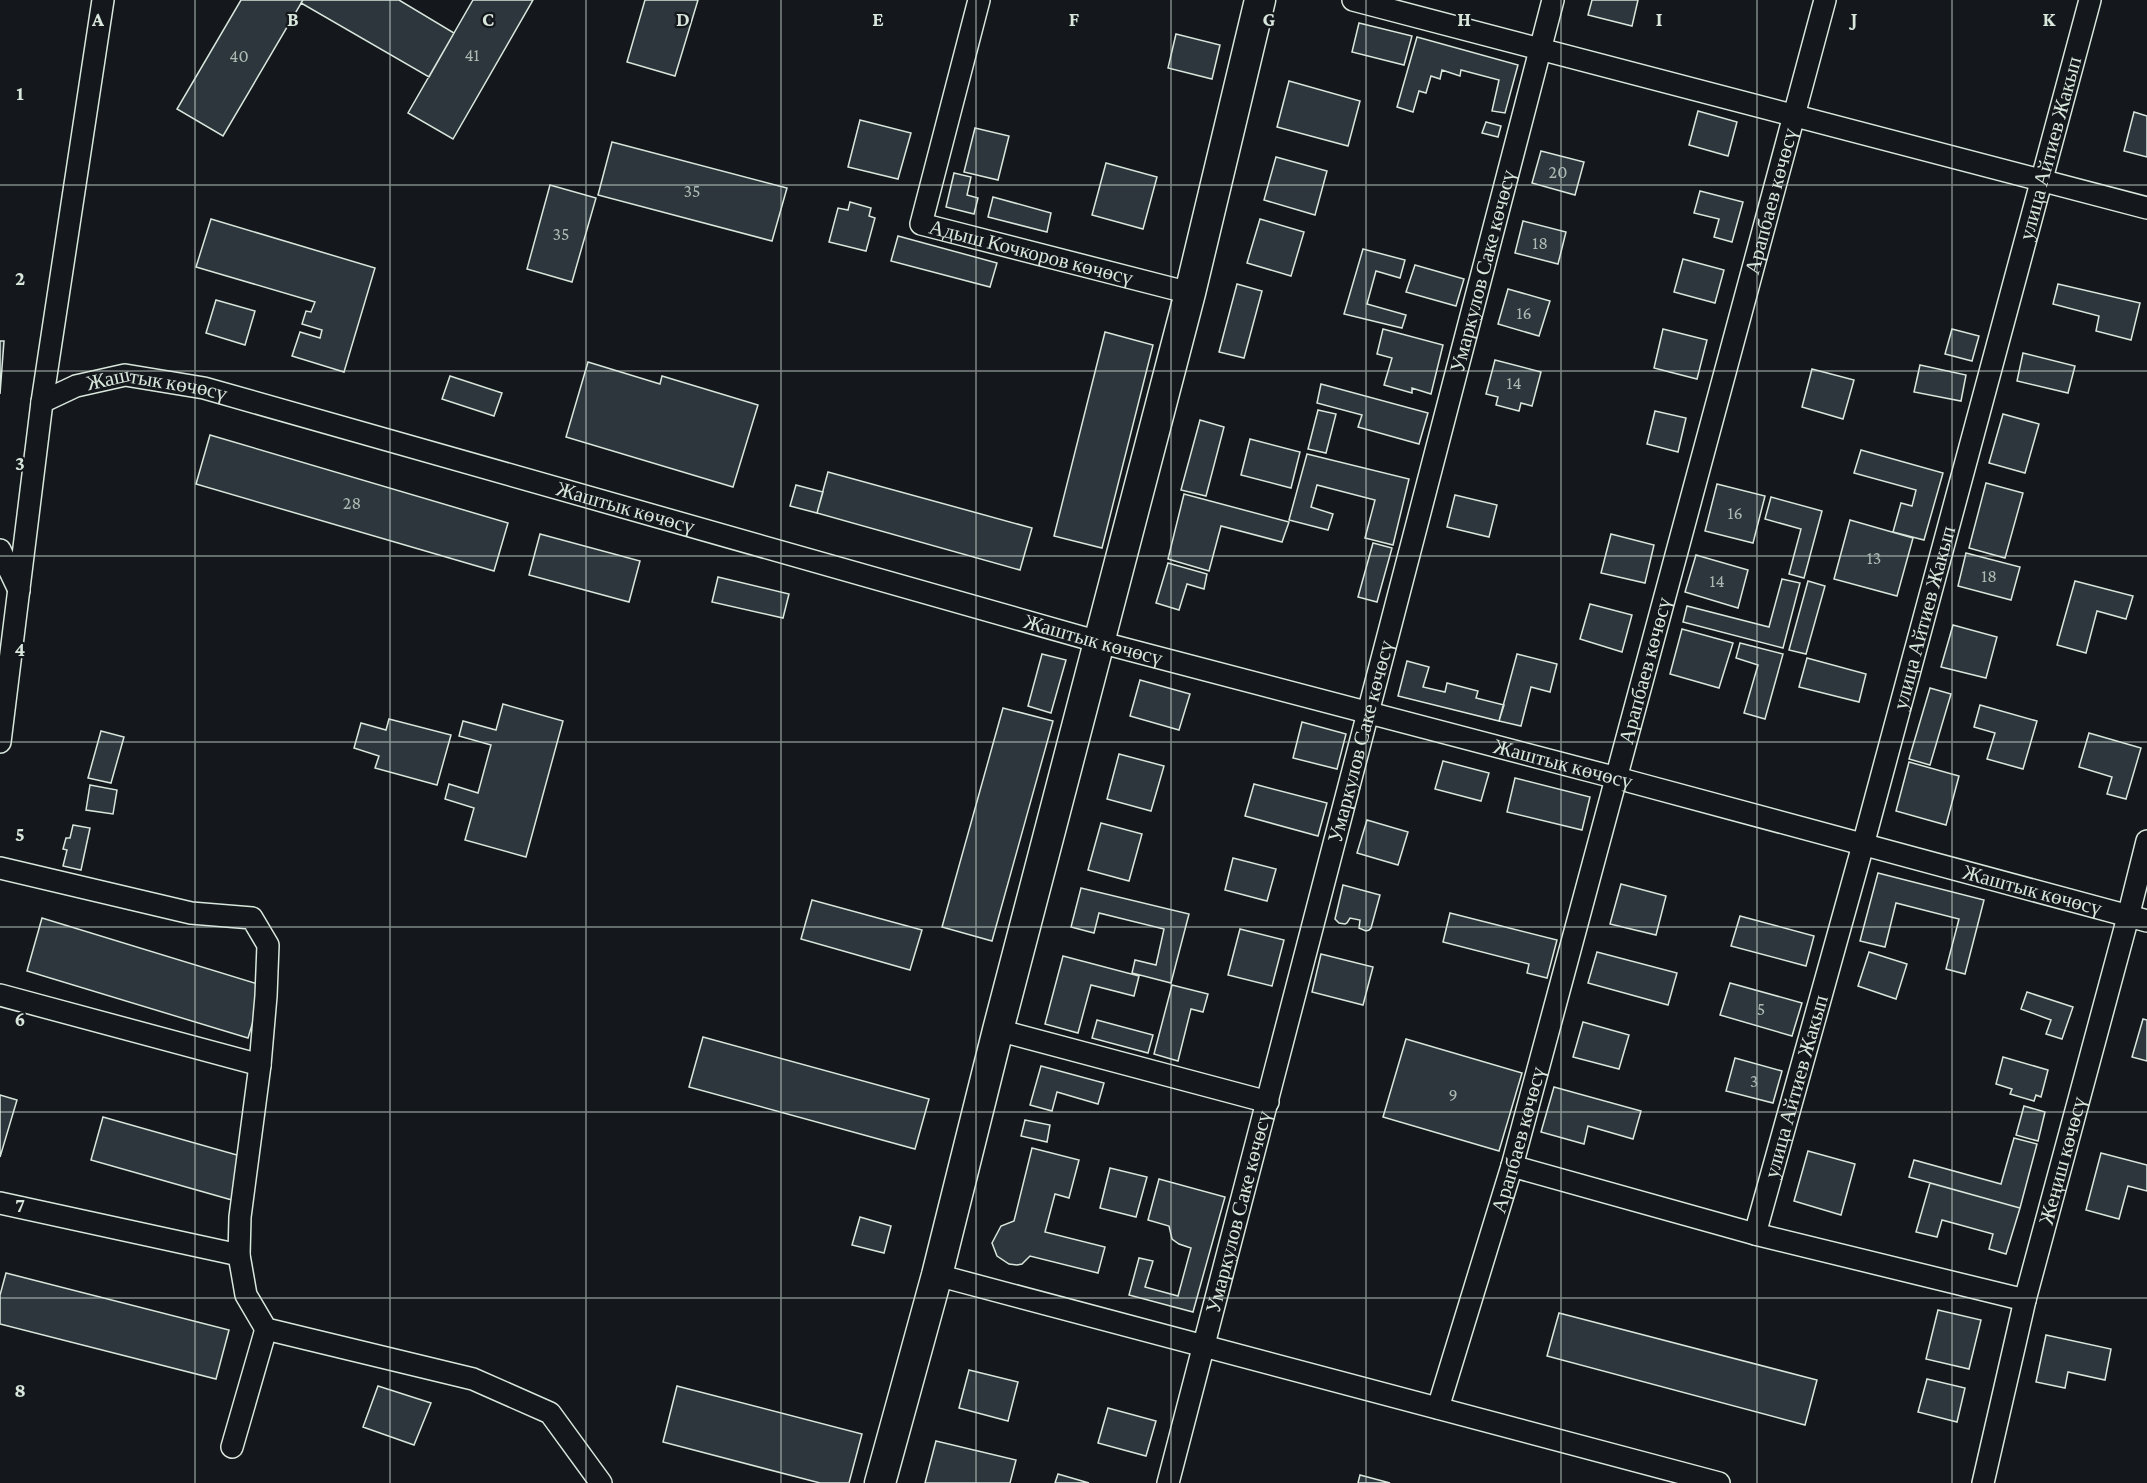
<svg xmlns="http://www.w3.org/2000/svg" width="2147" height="1483" font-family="'Crimson Pro',serif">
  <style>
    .building { fill: #2c363c; stroke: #d8e6dc; stroke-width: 1.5 }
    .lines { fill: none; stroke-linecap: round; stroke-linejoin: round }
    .minor-casing { stroke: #d8e6dc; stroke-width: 24 }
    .secondary-casing { stroke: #d8e6dc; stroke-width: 33 }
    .minor { stroke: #14181c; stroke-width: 21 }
    .secondary { stroke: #14181c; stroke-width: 30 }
    .grid { fill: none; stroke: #d8e6dc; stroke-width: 1.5; stroke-opacity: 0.55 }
    .labels { text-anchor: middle; stroke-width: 4.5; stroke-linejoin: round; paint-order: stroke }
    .number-label { font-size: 18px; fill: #adbab4 }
    .street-label { font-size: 21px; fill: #d8e6dc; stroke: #14181c }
    .grid-label { font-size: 20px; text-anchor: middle; font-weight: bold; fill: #d8e6dc; stroke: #14181c; stroke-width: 4.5; stroke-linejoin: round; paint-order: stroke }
  </style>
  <rect width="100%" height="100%" fill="#14181c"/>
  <path class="building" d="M241,0H303L223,136L177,109Z
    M303,0H399L454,33L429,77L301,3Z
    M473,0H533L453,139L408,113Z
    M645,0H698L675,76L627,62Z
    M1592,0H1638L1632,26L1588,15Z
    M1359,23L1412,36L1404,65L1352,52Z
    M1176,34L1220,45L1212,79L1168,68Z
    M1417,37L1518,65L1505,113L1492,111L1499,80L1461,70L1460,76L1442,70L1440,79L1431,76L1426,93L1419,91L1413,112L1397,107Z
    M1289,81L1360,101L1348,146L1277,127Z
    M1698,111L1737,122L1728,156L1689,145Z
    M2134,112L2147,116V157L2124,151Z
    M860,120L911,133L898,179L848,167Z
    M1486,122L1501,126L1498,137L1482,133Z
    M975,128L1009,136L998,180L964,172Z
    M612,142L787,188L772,241L598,195Z
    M1541,151L1584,162L1575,195L1532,183Z
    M1276,157L1327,171L1315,215L1264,200Z
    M1106,163L1157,177L1143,229L1092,215Z
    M954,173L971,177L967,195L978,198L974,214L946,207Z
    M550,185L596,198L572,282L527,269Z
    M1700,191L1743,202L1732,242L1714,237L1719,219L1694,213Z
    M993,197L1051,213L1047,232L988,217Z
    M850,202L871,208L869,216L875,218L866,251L829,242L838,208L848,210Z
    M211,219L375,268L344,372L292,356L300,332L320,338L322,330L302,324L306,311L311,312L315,302L196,267Z
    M1260,219L1304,232L1291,276L1247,263Z
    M1523,221L1566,232L1558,264L1515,253Z
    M898,236L997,263L990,287L891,261Z
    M1363,249L1405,260L1400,278L1376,271L1367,304L1406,315L1402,328L1344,314Z
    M1683,259L1724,270L1715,303L1674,292Z
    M1415,265L1464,279L1456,306L1406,292Z
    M1237,284L1262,291L1244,358L1219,352Z
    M2058,284L2140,303L2131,340L2096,331L2099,316L2053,304Z
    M1508,289L1550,301L1539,336L1498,324Z
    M216,300L255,311L245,345L206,333Z
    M1383,329L1443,345L1431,394L1412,388V393L1384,385L1392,358L1377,354Z
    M1663,329L1707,340L1697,379L1654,368Z
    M1952,329L1979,336L1972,361L1945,354Z
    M1105,332L1153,345L1102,548L1054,536Z
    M0,341H4L0,394Z
    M2023,353L2075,366L2068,393L2017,381Z
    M1495,360L1541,372L1532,406L1521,403L1519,411L1496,405L1498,397L1486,394Z
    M588,362L660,384L662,376L758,405L733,487L566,437Z
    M1920,365L1966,375L1961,401L1914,392Z
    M1812,369L1854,380L1843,419L1802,407Z
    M450,376L502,393L494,416L442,399Z
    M1321,384L1428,413L1419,444L1358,427L1362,415L1317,403Z
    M1318,410L1336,414L1326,453L1308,449Z
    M1655,411L1686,418L1678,452L1647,444Z
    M2003,414L2039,424L2025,473L1989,463Z
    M1200,420L1224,427L1206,496L1181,490Z
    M210,435L508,523L494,571L196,484Z
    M1250,439L1300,452L1291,488L1241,475Z
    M1861,450L1943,473L1924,540L1893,532L1901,503L1912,506L1916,490L1854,473Z
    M1307,454L1409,479L1393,545L1365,538L1375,500L1317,485L1311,507L1333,514L1328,530L1289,520Z
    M828,472L1032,528L1020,570L817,513Z
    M1986,483L2023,493L2005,558L1969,548Z
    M1717,484L1765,496L1753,543L1705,531Z
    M796,485L823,492L817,513L790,506Z
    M1184,494L1289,522L1282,542L1221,526L1209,571L1168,559Z
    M1455,495L1497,505L1489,537L1447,527Z
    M1771,497L1822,511L1804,578L1789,574L1801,529L1765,519Z
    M1850,520L1913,538L1897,596L1834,579Z
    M540,534L640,561L629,602L529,575Z
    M1611,534L1654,545L1645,583L1601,573Z
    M1373,543L1392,548L1377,602L1358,597Z
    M1966,553L2020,567L2011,600L1958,586Z
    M1696,555L1748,570L1738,608L1685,592Z
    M1168,563L1207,574L1204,589L1187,584L1179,610L1156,603Z
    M718,577L789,594L783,618L712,602Z
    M1782,579L1800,583L1783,648L1683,622L1687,606L1769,627Z
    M1808,581L1825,586L1806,654L1789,650Z
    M2075,581L2133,596L2126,619L2097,611L2086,653L2057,645Z
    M1590,604L1632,615L1622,652L1580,639Z
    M1953,625L1997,637L1986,678L1941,667Z
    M1682,629L1733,643L1719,688L1670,674Z
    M1740,643L1783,654L1765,719L1744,713L1758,665L1736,658Z
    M1042,654L1066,660L1051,713L1028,706Z
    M1517,654L1557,664L1550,692L1531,687L1521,726L1499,721Z
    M1807,658L1866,674L1859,702L1799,687Z
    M1407,661L1429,667L1423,687L1445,692L1447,683L1478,691L1476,698L1504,705L1499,721L1398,696Z
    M1140,680L1190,694L1179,730L1130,716Z
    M1930,688L1951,694L1930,765L1909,759Z
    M503,704L563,721L526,857L465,840L474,808L445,799L449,784L478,793L491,745L459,736L463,721L496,730Z
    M1980,705L2037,721L2023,769L1987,759L1995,733L1974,727Z
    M1003,708L1053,721L992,941L942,927Z
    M389,719L451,735L437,785L375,768L379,756L354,748L361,723L386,730Z
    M1302,722L1346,734L1337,769L1293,758Z
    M101,731L124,737L111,783L88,778Z
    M2089,733L2141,748L2126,799L2107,794L2112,777L2079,767Z
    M1119,754L1164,766L1151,811L1107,799Z
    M1443,761L1489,773L1481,801L1435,789Z
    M1909,762L1959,776L1946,825L1896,811Z
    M1515,778L1590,797L1582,830L1507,812Z
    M1254,784L1327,803L1318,836L1245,816Z
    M90,785L117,790L113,814L86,810Z
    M1367,820L1408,832L1398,865L1357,853Z
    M1101,823L1142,834L1129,881L1088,870Z
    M73,825L90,828L81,870L63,866L67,850L63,849L66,838H70Z
    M1233,858L1276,869L1267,901L1225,890Z
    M1878,873L1984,900L1965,974L1946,969L1959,919L1896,903L1885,947L1860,941Z
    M1621,884L1666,896L1656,935L1610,924Z
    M1343,885L1380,895L1371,928L1369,930L1366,931L1359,928L1360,920L1350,918L1347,923L1345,924L1339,923L1335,919Z
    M1081,888L1189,914L1171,983L1132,973L1135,960L1156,965L1164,929L1099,913L1094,933L1071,927Z
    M812,900L922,930L910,970L801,939Z
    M1450,913L1557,940L1547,978L1527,973L1529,964L1443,942Z
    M1740,916L1814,936L1806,966L1731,946Z
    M42,918L264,986L248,1038L27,971Z
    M1240,929L1284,940L1272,986L1228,975Z
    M1597,952L1677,973L1668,1005L1588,983Z
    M1869,952L1907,964L1896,999L1858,986Z
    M1321,954L1373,967L1363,1005L1312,992Z
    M1063,956L1139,976L1134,996L1091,985L1078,1033L1045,1024Z
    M1730,983L1802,1003L1792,1036L1720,1015Z
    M1172,985L1208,994L1203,1012L1191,1009L1178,1061L1154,1054Z
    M2027,992L2073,1007L2062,1039L2046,1034L2051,1020L2021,1009Z
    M2143,1019L2147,1020V1061L2132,1057Z
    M1097,1020L1153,1035L1148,1053L1092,1038Z
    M1583,1022L1629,1035L1619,1069L1573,1057Z
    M703,1037L929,1099L915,1149L689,1087Z
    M1406,1039L1522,1073L1499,1151L1383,1117Z
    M2003,1057L2048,1070L2041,1097L2036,1095L2034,1101L2010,1094L2012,1089L1996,1084Z
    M1735,1058L1782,1071L1773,1103L1726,1091Z
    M1041,1066L1104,1083L1098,1104L1057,1092L1052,1111L1030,1105Z
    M1554,1087L1641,1111L1633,1139L1588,1126L1584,1144L1541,1132Z
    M0,1095L17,1100L0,1157Z
    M2024,1106L2045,1112L2038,1141L2016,1135Z
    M103,1117L244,1157L232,1200L91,1160Z
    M1025,1120L1050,1125L1047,1142L1021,1136Z
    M2014,1138L2037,1144L2020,1208L1909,1177L1914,1160L2001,1184Z
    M1032,1148L1079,1160L1069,1198L1055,1194L1045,1232L1105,1247L1098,1273L1030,1256L1022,1264L1017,1265L1009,1264L997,1256L992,1243L1001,1226L1014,1221Z
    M1808,1151L1855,1164L1841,1215L1794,1201Z
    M2101,1153L2147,1165V1191L2128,1186L2119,1219L2086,1210Z
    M1110,1168L1147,1177L1136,1217L1100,1208Z
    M1159,1179L1225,1197L1193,1312L1129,1295L1139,1258L1153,1261L1145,1287L1178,1296L1191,1248L1179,1244L1172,1239L1169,1226L1148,1220Z
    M1930,1183L2020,1208L2006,1254L1989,1249L1993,1234L1942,1220L1937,1237L1916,1232Z
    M860,1217L891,1226L884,1253L852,1245Z
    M6,1273L229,1330L216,1379L0,1324V1295Z
    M1938,1310L1981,1320L1969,1369L1926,1359Z
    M1559,1313L1817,1380L1805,1425L1547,1356Z
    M2046,1335L2111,1349L2105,1380L2068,1372L2065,1388L2036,1382Z
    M969,1370L1018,1382L1008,1421L959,1408Z
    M1927,1379L1965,1388L1957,1422L1918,1412Z
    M378,1386L431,1403L414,1445L363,1427Z
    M677,1386L862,1434L849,1483H820L663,1442Z
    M1108,1408L1156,1421L1146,1456L1098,1443Z
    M936,1441L1016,1460L1010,1483H925Z
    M1058,1474L1089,1483H1055Z
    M1360,1475L1390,1483H1358Z"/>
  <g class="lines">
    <defs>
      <g id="minor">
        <path id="s1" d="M979,0L921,224L1190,293"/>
        <path d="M1353,0L2147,208"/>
        <path id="s2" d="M42,402L76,386L125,375L204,388L1099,642L1617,778L2147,921"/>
        <path d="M0,550L19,590"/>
        <path d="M0,742L42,402L103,0"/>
        <path d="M0,868L191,913L252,918L268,945L266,996L260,1065L240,1217L239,1255L246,1295L266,1329L473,1379L550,1413L601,1483"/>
        <path d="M0,995L260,1065"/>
        <path d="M998,1030L1268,1102"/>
        <path d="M1512,1166L1755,1234L2025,1300"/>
        <path d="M0,1203L239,1255"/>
        <path id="s3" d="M1755,1234L1863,845L2090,0"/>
        <path d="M937,1275L1719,1483"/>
        <path id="s4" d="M1438,1408L1512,1166L1825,0"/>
        <path d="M232,1447L266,1329"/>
        <path id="s5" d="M1168,1483L1553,0"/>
        <path id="s6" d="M1983,1483L2025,1300L2128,917L2147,841"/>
      </g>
      <path id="secondary" d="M880,1483L937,1275L998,1030L1190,293L1260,0"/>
    </defs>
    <use href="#minor" class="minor-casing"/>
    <use href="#secondary" class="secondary-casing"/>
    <use href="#minor" class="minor"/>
    <use href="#secondary" class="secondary"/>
  </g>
  <path class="grid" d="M195,0V1483M390,0V1483M586,0V1483M781,0V1483M976,0V1483M1171,0V1483M1366,0V1483M1561,0V1483M1757,0V1483M1952,0V1483M0,185H2147M0,371H2147M0,556H2147M0,742H2147M0,927H2147M0,1112H2147M0,1298H2147"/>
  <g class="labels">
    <g class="number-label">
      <text x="472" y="61">41</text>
      <text x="239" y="62">40</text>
      <text x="1558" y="178">20</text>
      <text x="692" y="197">35</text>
      <text x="561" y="240">35</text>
      <text x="1540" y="249">18</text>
      <text x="1524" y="319">16</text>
      <text x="1514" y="389">14</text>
      <text x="352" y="509">28</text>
      <text x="1735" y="519">16</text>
      <text x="1874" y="564">13</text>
      <text x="1989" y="582">18</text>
      <text x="1717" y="587">14</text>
      <text x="1761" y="1015">5</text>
      <text x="1754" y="1087">3</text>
      <text x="1453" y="1101">9</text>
    </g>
    <g class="street-label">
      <text dy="7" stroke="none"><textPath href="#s3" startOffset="1125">улица Айтиев Жакып</textPath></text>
      <text dy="7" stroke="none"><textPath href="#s4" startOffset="1252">Арапбаев көчөсү</textPath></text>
      <text dy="7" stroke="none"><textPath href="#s1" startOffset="345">Адыш Кочкоров көчөсү</textPath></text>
      <text dy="7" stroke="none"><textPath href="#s5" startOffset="1252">Умаркулов Саке көчөсү</textPath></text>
      <text dy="7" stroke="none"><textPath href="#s2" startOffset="120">Жаштык көчөсү</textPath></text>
      <text dy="7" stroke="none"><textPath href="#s2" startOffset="606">Жаштык көчөсү</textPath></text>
      <text dy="7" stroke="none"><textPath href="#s3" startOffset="639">улица Айтиев Жакып</textPath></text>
      <text dy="7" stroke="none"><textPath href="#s2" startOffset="1092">Жаштык көчөсү</textPath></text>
      <text dy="7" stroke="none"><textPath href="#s4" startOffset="766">Арапбаев көчөсү</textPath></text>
      <text dy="7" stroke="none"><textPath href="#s5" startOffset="766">Умаркулов Саке көчөсү</textPath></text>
      <text dy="7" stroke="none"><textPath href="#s2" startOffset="1578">Жаштык көчөсү</textPath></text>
      <text dy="7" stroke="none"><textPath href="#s2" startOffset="2064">Жаштык көчөсү</textPath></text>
      <text dy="7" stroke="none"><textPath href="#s3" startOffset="153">улица Айтиев Жакып</textPath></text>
      <text dy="7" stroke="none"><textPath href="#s4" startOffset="280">Арапбаев көчөсү</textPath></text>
      <text dy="7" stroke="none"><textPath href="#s6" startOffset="332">Жеңиш көчөсү</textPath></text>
      <text dy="7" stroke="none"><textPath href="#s5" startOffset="280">Умаркулов Саке көчөсү</textPath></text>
    </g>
  </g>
  <g class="grid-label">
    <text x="98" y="26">A</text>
    <text x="293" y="26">B</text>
    <text x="488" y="26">C</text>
    <text x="683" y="26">D</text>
    <text x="878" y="26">E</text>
    <text x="1074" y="26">F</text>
    <text x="1269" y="26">G</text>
    <text x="1464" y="26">H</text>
    <text x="1659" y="26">I</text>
    <text x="1854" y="26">J</text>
    <text x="2049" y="26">K</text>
    <text x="20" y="100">1</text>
    <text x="20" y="285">2</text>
    <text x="20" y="470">3</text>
    <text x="20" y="656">4</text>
    <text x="20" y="841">5</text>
    <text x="20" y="1026">6</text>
    <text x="20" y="1212">7</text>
    <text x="20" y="1397">8</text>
  </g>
</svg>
